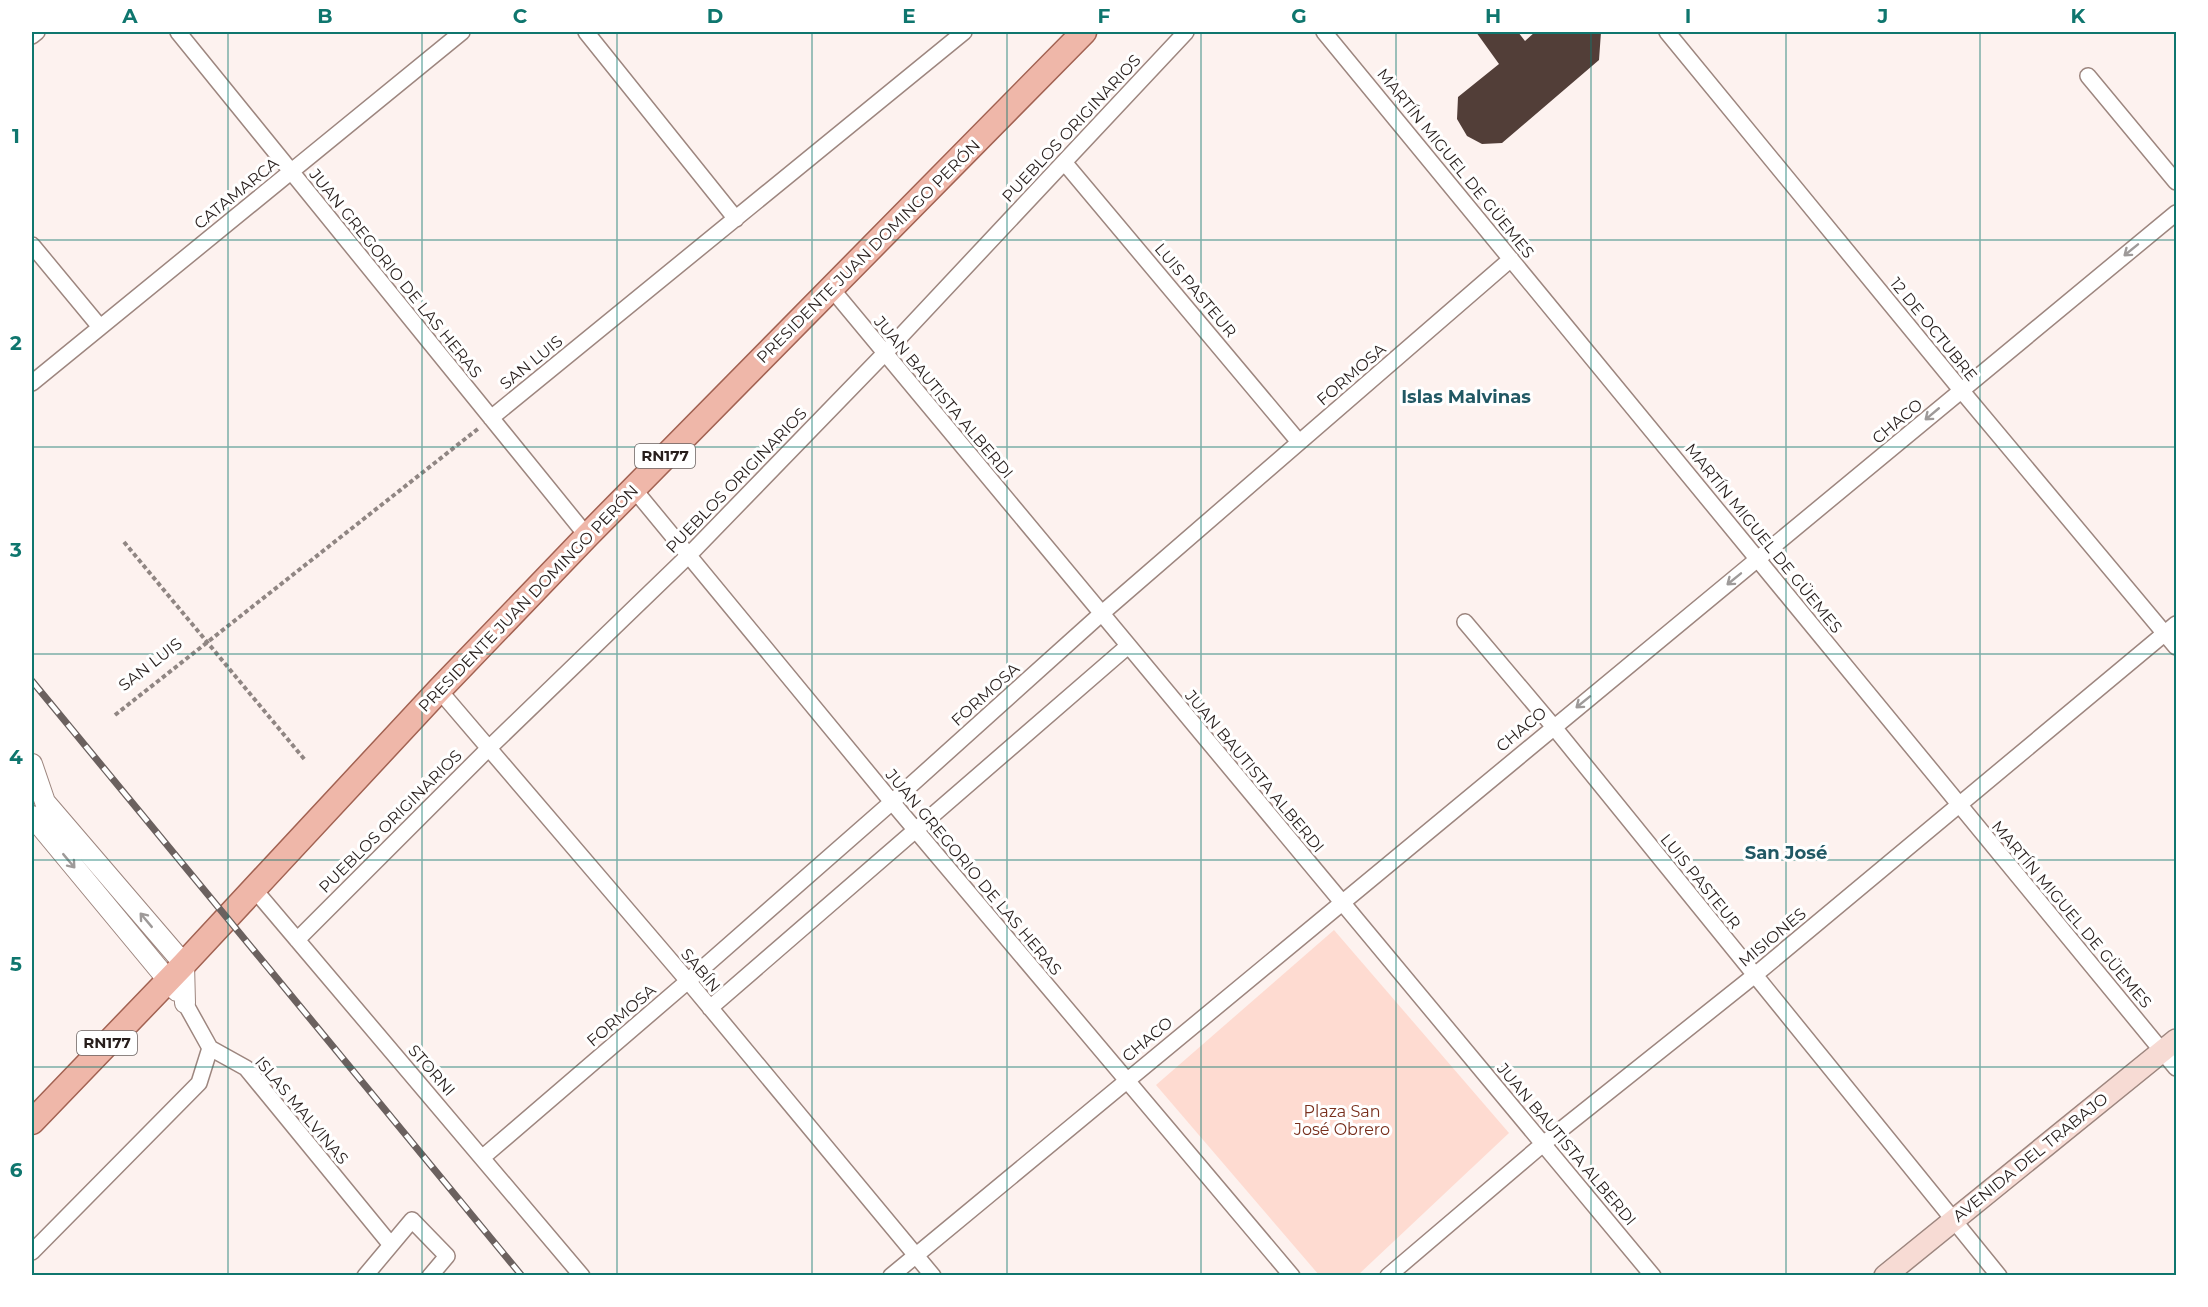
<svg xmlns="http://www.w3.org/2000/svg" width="2208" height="1307" font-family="Montserrat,sans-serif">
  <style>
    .green { fill: #fedbd1 }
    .building { fill: #523e38 }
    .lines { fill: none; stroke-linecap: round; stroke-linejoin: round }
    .minor-casing { stroke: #9d867f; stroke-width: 18 }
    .tertiary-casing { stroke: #9d867f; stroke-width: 22 }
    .secondary-casing { stroke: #9d867f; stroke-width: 24 }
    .primary-casing { stroke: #a26252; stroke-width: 27 }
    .path { stroke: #908683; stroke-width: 4; stroke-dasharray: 4.5 3; stroke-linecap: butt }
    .minor { stroke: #fff; stroke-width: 15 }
    .tertiary { stroke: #fff; stroke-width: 20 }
    .secondary { stroke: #f7dbd4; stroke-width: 21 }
    .primary { stroke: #efb7a9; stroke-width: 24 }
    .rail-casing { stroke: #6b615f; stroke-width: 7 }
    .rail { stroke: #fff; stroke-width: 4.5; stroke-dasharray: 14; stroke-linecap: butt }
    .oneway { stroke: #9e9a99 }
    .grid { fill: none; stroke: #0f766e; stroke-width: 1.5; stroke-opacity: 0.55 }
    .labels { text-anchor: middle; stroke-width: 6; stroke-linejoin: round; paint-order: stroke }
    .shield { fill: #fff; stroke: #686260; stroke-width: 1.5 }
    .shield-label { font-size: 15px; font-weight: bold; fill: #271e1c }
    .street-label { font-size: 16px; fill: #271e1c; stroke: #fff }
    .park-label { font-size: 16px; fill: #782f1c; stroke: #fff }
    .neighbourhood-label { font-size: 18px; font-weight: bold; fill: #215864; stroke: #fff }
    .neatline { fill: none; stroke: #0f766e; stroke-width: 2 }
    .grid-label { font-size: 20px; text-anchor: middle; font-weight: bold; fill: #0f766e }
  </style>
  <rect width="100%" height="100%" fill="#fdf2ef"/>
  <path class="green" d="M1334,930L1509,1133L1358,1275H1319L1156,1085Z"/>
  <path class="building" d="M1476,32H1518L1525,41L1535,32H1601L1599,60L1502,143L1482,144L1467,136L1457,119L1458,97L1499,64Z"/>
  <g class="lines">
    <defs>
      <path id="minor" d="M178,32L587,536
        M586,32L736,219
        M1324,32L2176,1068
        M1667,32L1961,390L2176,647
        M32,36L37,32
        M2088,76L2176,182
        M1064,162L1299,442
        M32,245L100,327
        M831,288L1653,1276
        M32,383L462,32
        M491,418L964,32
        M633,488L892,802L1292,1276
        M1465,622L1553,726L1999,1276
        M439,690L688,981L933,1276
        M254,889L582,1276
        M297,940L489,748L689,555L885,353L1186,32
        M185,1003L210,1048L246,1068L391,1245
        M710,1008L1128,646
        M483,1157L688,981L892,802L1101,614L1511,259
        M32,1252L199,1083L210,1048
        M365,1276L412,1220L447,1256L430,1276
        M891,1276L2176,213
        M1388,1276L1543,1144L1755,975L2176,624"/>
      <path id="tertiary" d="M32,764L45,802L184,964L185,1003
        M32,816L177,991"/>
      <path id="secondary" d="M1885,1276L2176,1040"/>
      <path id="primary" d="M32,1122L184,964L439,690L587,536L1084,32"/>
    </defs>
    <use href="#minor" class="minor-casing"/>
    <use href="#tertiary" class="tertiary-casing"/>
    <use href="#secondary" class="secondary-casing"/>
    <use href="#primary" class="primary-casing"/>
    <path class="path" d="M124,542L305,760
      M115,715L479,428"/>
    <use href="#minor" class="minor"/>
    <use href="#tertiary" class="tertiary"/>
    <use href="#secondary" class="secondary"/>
    <use href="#primary" class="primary"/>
    <defs>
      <path id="rail" d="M32,681L522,1276"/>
    </defs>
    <use href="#rail" class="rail-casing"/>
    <use href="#rail" class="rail"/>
  </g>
  <defs><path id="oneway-shaft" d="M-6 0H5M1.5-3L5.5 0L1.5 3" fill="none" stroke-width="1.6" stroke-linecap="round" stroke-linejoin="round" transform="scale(1.5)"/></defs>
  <g class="oneway">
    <use href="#oneway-shaft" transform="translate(2131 250) rotate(141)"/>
    <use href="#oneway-shaft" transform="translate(1932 414) rotate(140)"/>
    <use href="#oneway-shaft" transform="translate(1734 579) rotate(141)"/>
    <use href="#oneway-shaft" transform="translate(1583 702) rotate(141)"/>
    <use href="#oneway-shaft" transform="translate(69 861) rotate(50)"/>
    <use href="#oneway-shaft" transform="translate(146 920) rotate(-130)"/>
  </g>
  <path class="grid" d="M228,32V1276M422,32V1276M617,32V1276M812,32V1276M1007,32V1276M1201,32V1276M1396,32V1276M1591,32V1276M1786,32V1276M1980,32V1276M32,240H2176M32,447H2176M32,654H2176M32,860H2176M32,1067H2176"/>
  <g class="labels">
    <g class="shield">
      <rect x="635" y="444" width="60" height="24" rx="4.5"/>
      <rect x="77" y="1031" width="60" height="24" rx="4.5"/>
    </g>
    <g class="shield-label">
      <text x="665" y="461">RN177</text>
      <text x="107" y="1048">RN177</text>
    </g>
    <g class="street-label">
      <text transform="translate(1071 128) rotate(-47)" y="6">PUEBLOS ORIGINARIOS</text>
      <text transform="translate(1456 163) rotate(51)" y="6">MARTÍN MIGUEL DE GÜEMES</text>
      <text transform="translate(236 193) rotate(-39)" y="6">CATAMARCA</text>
      <text transform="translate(868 251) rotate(-45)" y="6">PRESIDENTE JUAN DOMINGO PERÓN</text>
      <text transform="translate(396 273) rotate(51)" y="6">JUAN GREGORIO DE LAS HERAS</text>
      <text transform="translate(1196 290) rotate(50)" y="6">LUIS PASTEUR</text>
      <text transform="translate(1934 329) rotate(51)" y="6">12 DE OCTUBRE</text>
      <text transform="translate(531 362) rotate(-39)" y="6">SAN LUIS</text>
      <text transform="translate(1351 374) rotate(-41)" y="6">FORMOSA</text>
      <text transform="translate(944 397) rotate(50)" y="6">JUAN BAUTISTA ALBERDI</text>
      <text transform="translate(1897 421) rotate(-40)" y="6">CHACO</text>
      <text transform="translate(736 480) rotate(-46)" y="6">PUEBLOS ORIGINARIOS</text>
      <text transform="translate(1764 538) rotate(51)" y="6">MARTÍN MIGUEL DE GÜEMES</text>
      <text transform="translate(528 598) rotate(-46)" y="6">PRESIDENTE JUAN DOMINGO PERÓN</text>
      <text transform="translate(150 664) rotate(-38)" y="6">SAN LUIS</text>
      <text transform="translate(985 694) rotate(-42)" y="6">FORMOSA</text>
      <text transform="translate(1521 729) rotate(-40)" y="6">CHACO</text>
      <text transform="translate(1255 771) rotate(50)" y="6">JUAN BAUTISTA ALBERDI</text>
      <text transform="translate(390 821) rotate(-45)" y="6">PUEBLOS ORIGINARIOS</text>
      <text transform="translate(974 872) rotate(50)" y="6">JUAN GREGORIO DE LAS HERAS</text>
      <text transform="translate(1701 881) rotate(51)" y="6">LUIS PASTEUR</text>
      <text transform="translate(2072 914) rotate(50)" y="6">MARTÍN MIGUEL DE GÜEMES</text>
      <text transform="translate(1772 937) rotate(-40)" y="6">MISIONES</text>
      <text transform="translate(701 970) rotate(50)" y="6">SABÍN</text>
      <text transform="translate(621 1015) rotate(-41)" y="6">FORMOSA</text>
      <text transform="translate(1147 1039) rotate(-40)" y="6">CHACO</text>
      <text transform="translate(432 1070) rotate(49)" y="6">STORNI</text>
      <text transform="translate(302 1110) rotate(50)" y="6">ISLAS MALVINAS</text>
      <text transform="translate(1567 1144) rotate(50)" y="6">JUAN BAUTISTA ALBERDI</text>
      <text transform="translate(2030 1157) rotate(-39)" y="6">AVENIDA DEL TRABAJO</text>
    </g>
    <g class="park-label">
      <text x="1342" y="1117">Plaza San<tspan x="1342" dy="18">José Obrero</tspan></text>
    </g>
    <g class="neighbourhood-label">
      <text x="1466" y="403">Islas Malvinas</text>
      <text x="1786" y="859">San José</text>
    </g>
  </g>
  <rect width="2208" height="1307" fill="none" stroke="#ffffff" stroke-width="66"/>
  <rect x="33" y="33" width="2142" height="1241" class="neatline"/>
  <g class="grid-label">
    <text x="130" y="23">A</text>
    <text x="325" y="23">B</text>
    <text x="520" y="23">C</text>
    <text x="715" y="23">D</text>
    <text x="909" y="23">E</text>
    <text x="1104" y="23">F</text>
    <text x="1299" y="23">G</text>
    <text x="1493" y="23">H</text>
    <text x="1688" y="23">I</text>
    <text x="1883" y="23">J</text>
    <text x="2078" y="23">K</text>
    <text x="16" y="143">1</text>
    <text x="16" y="350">2</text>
    <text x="16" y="557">3</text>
    <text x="16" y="764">4</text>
    <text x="16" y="971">5</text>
    <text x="16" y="1177">6</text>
  </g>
</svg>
